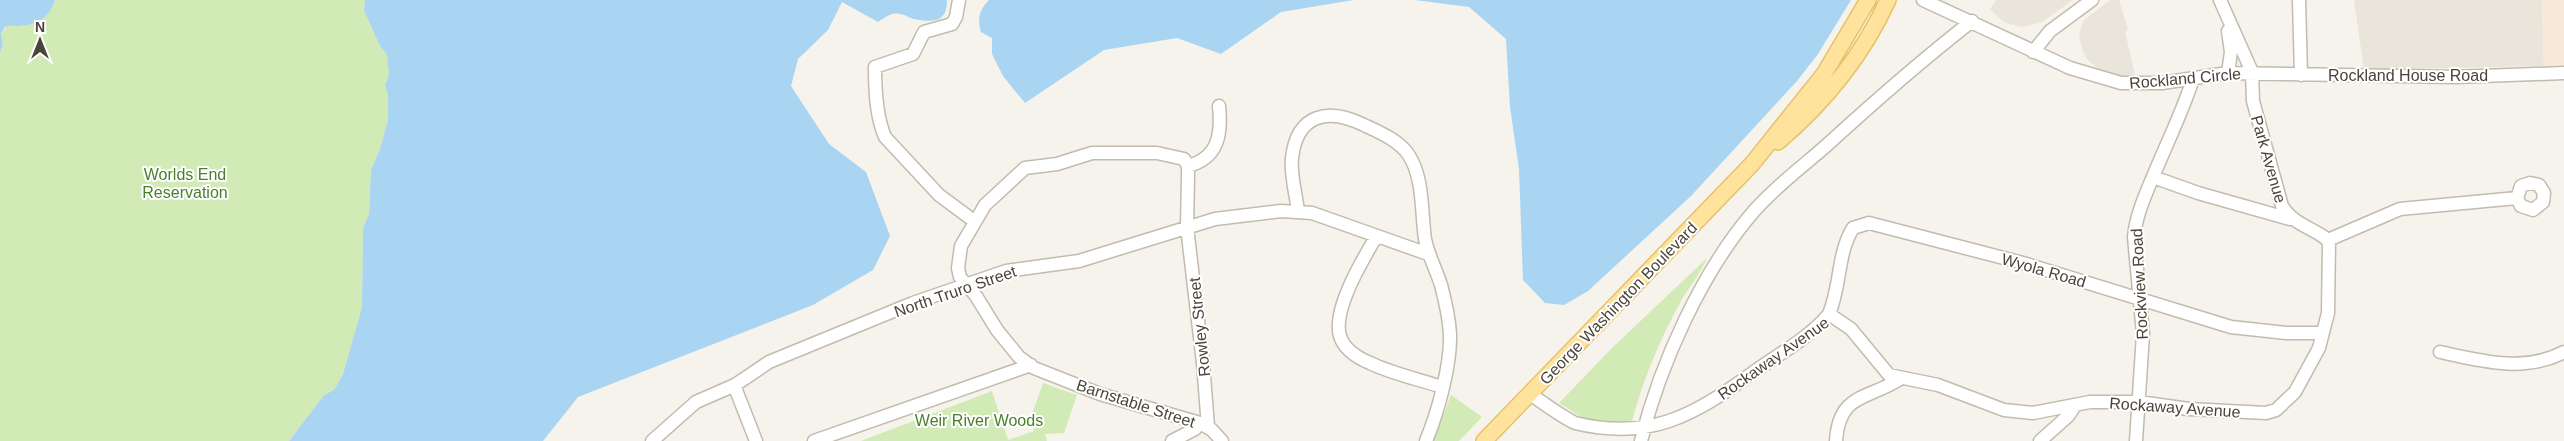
<svg xmlns="http://www.w3.org/2000/svg" width="2564" height="441" font-family="Helvetica,sans-serif">
  <style>
    .residential { fill: #eae5da }
    .commercial { fill: #f7ead8 }
    .green { fill: #d2eab5 }
    .water { fill: #a9d4f2 }
    .lines { fill: none; stroke-linecap: round; stroke-linejoin: round }
    .minor-casing { stroke: #c2bbae; stroke-width: 15 }
    .major-casing { stroke: #e6c16a; stroke-width: 18 }
    .minor { stroke: #fff; stroke-width: 12 }
    .major { stroke: #ffe39c; stroke-width: 15 }
    .labels { text-anchor: middle; stroke-width: 4; stroke-linejoin: round; paint-order: stroke }
    .street-label { font-size: 16px; fill: #4b4439; stroke: #fff }
    .park-label { font-size: 16px; fill: #4a7f2a; stroke: #fff }
  </style>
  <rect width="100%" height="100%" fill="#f6f3ec"/>
  <path class="residential" d="M1996,0H2073L2042,22L2022,27L2006,23L1998,17L1990,9Z
    M2110,0H2119L2128,30L2125,31L2136,79L2119,77L2100,71L2087,59L2082,49L2079,35L2083,21Z
    M2354,0H2542L2544,66L2364,70Z"/>
  <path class="commercial" d="M2542,0H2564V65L2544,66Z"/>
  <path class="green" d="M55,0H365L364,11L380,46L387,55L389,75L385,85L388,94V120L380,149L371,170L369,214L363,228L362,307L343,374L334,390L324,395L289,441H0V53L3,44L1,34L8,25C28,29 49,20 55,0Z
    M1707,258C1701,273 1689,287 1681,301C1659,341 1641,384 1630,429L1583,418L1559,403L1612,348Z
    M1043,383L1077,395L1064,433L1045,434L1047,441H861L992,391L1008,440L1034,431L1030,420Z
    M1451,395L1482,417L1459,441H1433Z"/>
  <path class="water" d="M0,0H55C50,18 35,26 17,26C12,26 10,25 5,27L1,34L3,44L0,53Z
    M365,0H947C947,22 934,23 914,19C909,18 905,14 899,14C892,12 884,18 878,22L842,2L828,30L798,59L791,86L829,144L866,172L890,236L873,270L813,305L578,397L543,441H289L324,395L334,390L343,374L362,307L363,228L369,214L371,170L380,149L388,120V95L385,85L389,75L387,55L380,46L364,11Z
    M989,0H1354L1281,12L1221,54L1177,38L1104,50L1025,103L1003,76L992,54V38L981,32C977,19 979,10 989,0Z
    M1415,0H1851L1818,54L1797,81L1691,196L1588,291L1564,305L1545,303L1523,280L1519,169L1510,107L1506,39L1469,7Z"/>
  <g class="lines">
    <defs>
      <path id="minor" d="M959,0L956,17L952,24L924,32L913,54L875,67C875,90 876,116 885,137L939,195L974,221
        M1923,0L2070,68L2121,83H2162L2228,73L2455,77L2564,73
        M2299,0L2301,75
        M2033,52L2050,31L2092,0
        M2228,73L2231,52L2228,31
        M1188,166C1218,158 1222,135 1219,106
        M2153,177L2198,193L2290,219
        M1298,211C1296,194 1290,174 1292,158C1297,114 1328,107 1364,125C1379,132 1398,140 1408,154C1424,177 1421,212 1425,239C1428,255 1436,269 1441,285C1445,300 1449,318 1450,334C1451,365 1438,412 1426,441
        M1376,237C1363,259 1332,310 1340,336C1344,349 1358,358 1370,363C1393,374 1418,379 1442,387
        M2328,240L2400,209L2517,198L2521,206L2533,210L2543,202L2544,193L2539,185L2530,183L2521,186L2517,198
        M1829,314C1841,286 1837,254 1853,228L1869,223L2023,263L2231,327L2286,333H2323
        M2440,352C2481,361 2524,373 2564,352
        M734,385L756,441
        M1530,394C1545,404 1559,415 1575,423C1649,441 1693,416 1751,374C1777,355 1808,339 1829,314L1851,329L1889,375L1938,385L2004,410L2033,413L2090,402H2139L2189,409L2266,413L2276,410L2295,392L2319,348L2328,313L2329,243C2324,231 2294,227 2282,206L2253,101L2252,72L2220,0
        M1208,427L1203,363L1187,227L1188,178V166L1184,159L1157,153H1092L1057,164L1025,168L985,205L961,246L958,268L960,277L976,296L997,330L1019,357L1034,368L1100,394L1200,423L1212,430L1222,441
        M652,441L696,402L735,385L769,362L913,303L1006,271L1079,261L1215,219L1281,211L1312,213L1428,254
        M814,441L1031,365
        M1172,441L1195,429L1200,423
        M1641,441C1660,364 1702,271 1754,211C1776,186 1802,167 1827,145C1874,102 1922,60 1972,21
        M1836,441C1839,393 1867,400 1900,379
        M2040,441L2068,416L2075,406
        M2136,441L2143,334L2134,237C2136,216 2144,198 2152,179C2166,145 2182,113 2193,79"/>
      <path id="major" d="M1778,142C1825,102 1862,57 1888,0
        M1484,441L1752,164L1824,74L1868,0"/>
    </defs>
    <use href="#minor" class="minor-casing"/>
    <use href="#major" class="major-casing"/>
    <use href="#minor" class="minor"/>
    <use href="#major" class="major"/>
  </g>
  <g class="labels">
    <g class="street-label">
      <text x="2408" y="81">Rockland House Road</text>
      <text transform="translate(2185 78) rotate(-5)" y="6">Rockland Circle</text>
      <text transform="translate(2269 159) rotate(74)" y="6">Park Avenue</text>
      <text transform="translate(2044 270) rotate(16)" y="6">Wyola Road</text>
      <text transform="translate(2139 284) rotate(-93)" y="6">Rockview Road</text>
      <text transform="translate(955 291) rotate(-19)" y="6">North Truro Street</text>
      <text transform="translate(1618 303) rotate(-46)" y="6">George Washington Boulevard</text>
      <text transform="translate(1199 327) rotate(-96)" y="6">Rowley Street</text>
      <text transform="translate(1773 358) rotate(-35)" y="6">Rockaway Avenue</text>
      <text transform="translate(1136 403) rotate(18)" y="6">Barnstable Street</text>
      <text transform="translate(2175 407) rotate(4)" y="6">Rockaway Avenue</text>
    </g>
    <g class="park-label">
      <text x="185" y="180">Worlds End<tspan x="185" dy="18">Reservation</tspan></text>
      <text x="979" y="426">Weir River Woods</text>
    </g>
  </g>
  <g transform="translate(40 40)" stroke="#ffffff" stroke-width="4" paint-order="stroke">
  <path d="M0-4L9 19L0 12L-9 19Z" fill="#4b4439"/>
  <text y="-8" font-size="14" font-weight="bold" text-anchor="middle" fill="#4b4439">N</text>
  </g>
</svg>
